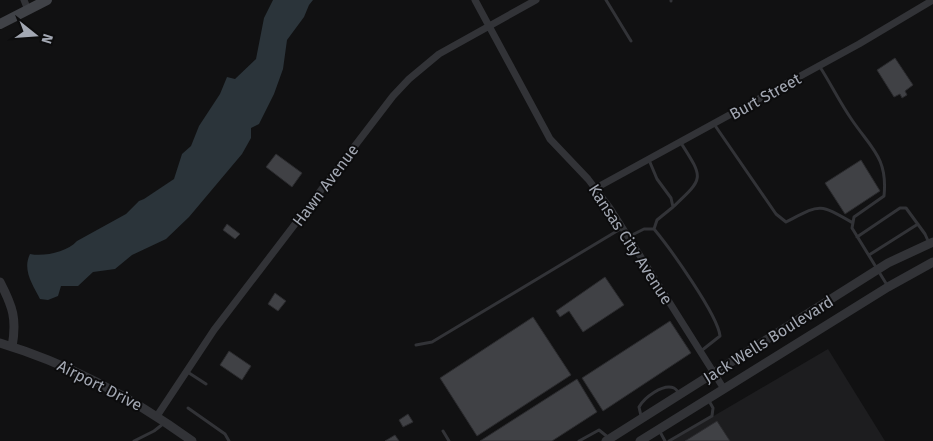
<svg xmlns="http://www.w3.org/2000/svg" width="933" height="441" font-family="'Fira Sans',sans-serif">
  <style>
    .built { fill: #1d1d1f }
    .water { fill: #2b343a }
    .building { fill: #404145; stroke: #2b2b2e }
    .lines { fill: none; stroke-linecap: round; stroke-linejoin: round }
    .service { stroke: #323337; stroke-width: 3 }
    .minor { stroke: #323337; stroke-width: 7 }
    .tertiary { stroke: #323337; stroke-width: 9 }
    .secondary { stroke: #404247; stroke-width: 10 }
    .labels { text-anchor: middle; stroke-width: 4; stroke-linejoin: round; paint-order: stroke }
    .street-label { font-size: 16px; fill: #a3a8b3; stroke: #0c0c0d }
  </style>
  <rect width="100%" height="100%" fill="#111112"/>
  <path class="built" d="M828,349L885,441H671Z"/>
  <path class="water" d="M273,0H313L309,5L304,17L287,40L283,69L274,94L259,124L251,128V138L242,154L189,217L166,239L132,255L115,269L93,272L78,286H61L58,296L48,300L40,299C33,285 22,270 30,254C44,257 67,252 77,241L126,214L139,201L144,199L174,179L182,154L191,146L199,126L220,94L227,77L235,79L256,59L264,18Z"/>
  <path class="building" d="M895,58L913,85L905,91L907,95L902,98L900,94L894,97L877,70Z
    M276,154L302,173L292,187L266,167Z
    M861,160L880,191L845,214L825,183Z
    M227,224L240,234L235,239L223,230Z
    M605,277L624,305L583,332L569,311L560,317L556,311Z
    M275,293L286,301L278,311L268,304Z
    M533,317L571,375L477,436L440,378Z
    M670,321L691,353L603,411L582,378Z
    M229,351L251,366L242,380L220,365Z
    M577,379L597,412L552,441H480Z
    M408,414L413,422L403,427L399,420Z
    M717,421L730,441H685Z
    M395,435L399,441H385Z"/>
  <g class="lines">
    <path class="service" d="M606,0L631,41
      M671,0V1
      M820,67C831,84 840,103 852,120C871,148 888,158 884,196L854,217L852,228L887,285
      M714,124L776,214L786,222C821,204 818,203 853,223
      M649,160L657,179L671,198L673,207L657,220L654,229
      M673,207C704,178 704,179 681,143
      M628,237L644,229H654C669,247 718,315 720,336L701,351
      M857,237L900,208H906L925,234L929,243
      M869,255L918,224
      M416,345L432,342L622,228
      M186,371L206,384
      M188,408L225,434L229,441
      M641,416L639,407C644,398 663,383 674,388C676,389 678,392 680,394
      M659,430L665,441
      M443,431L449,441
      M134,441L154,431L163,424
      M579,441L599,430L609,438
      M669,441L712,416L713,408L708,399"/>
    <path class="minor" d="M24,0L28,10
      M475,0L550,139L588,179L610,208L724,389
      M596,188L859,44L933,0
      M157,416L214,330L393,96L409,79L439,54L536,0"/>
    <path class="tertiary" d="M0,282C13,307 17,319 12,347
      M0,343C70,364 133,398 192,441
      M606,441L888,263L933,242
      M640,441L888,287L933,262"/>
    <path class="secondary" d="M0,24L47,0"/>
  </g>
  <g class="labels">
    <g class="street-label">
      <text transform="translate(765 96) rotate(-29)" y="6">Burt Street</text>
      <text transform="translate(325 185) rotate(-53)" y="6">Hawn Avenue</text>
      <text transform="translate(631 244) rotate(57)" y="6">Kansas City Avenue</text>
      <text transform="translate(768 339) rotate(-32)" y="6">Jack Wells Boulevard</text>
      <text transform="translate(100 385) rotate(27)" y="6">Airport Drive</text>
    </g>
  </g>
  <g transform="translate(35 35) rotate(107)" stroke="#0c0c0d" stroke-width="4" paint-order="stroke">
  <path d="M0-4L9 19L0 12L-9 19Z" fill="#a3a8b3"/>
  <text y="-8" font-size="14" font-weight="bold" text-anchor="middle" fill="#a3a8b3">N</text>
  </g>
</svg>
